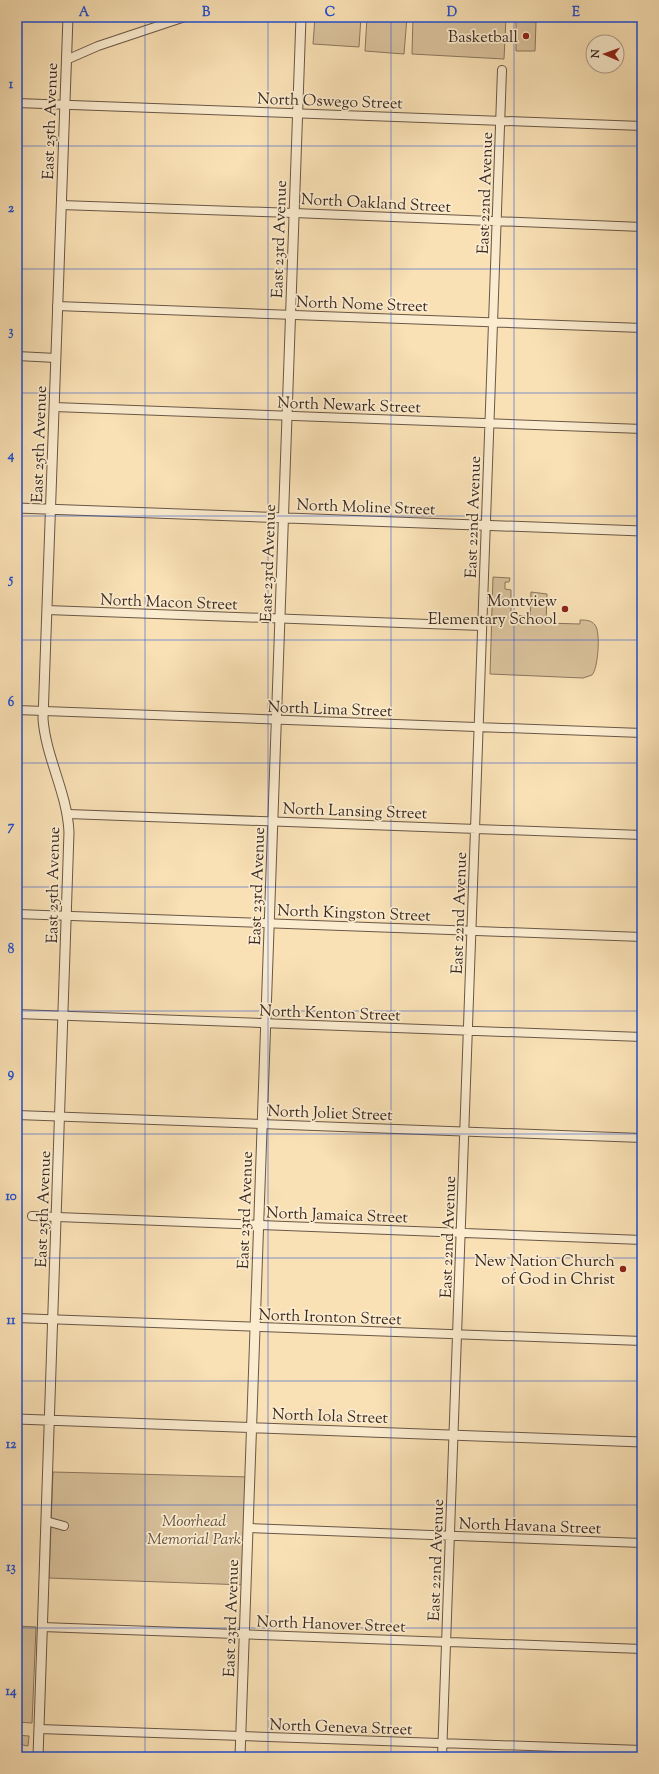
<svg xmlns="http://www.w3.org/2000/svg" width="659" height="1774" font-family="'Sorts Mill Goudy',serif">
  <style>
    .green { fill: #d9c29c; stroke: #8a765e }
    .lines { fill: none; stroke-linecap: round; stroke-linejoin: round }
    .minor-casing { stroke: #6a5746; stroke-width: 10 }
    .tertiary-casing { stroke: #6a5746; stroke-width: 11 }
    .minor { stroke: #fbeccf; stroke-width: 8 }
    .tertiary { stroke: #fbeccf; stroke-width: 9 }
    .grid { fill: none; stroke: #1d4ed8; stroke-width: 1; stroke-opacity: 0.55 }
    .poi-dot { fill: #8f2418; stroke: #fbeccf; stroke-width: 1.5 }
    .labels { text-anchor: middle; stroke-width: 3.5; stroke-linejoin: round; paint-order: stroke }
    .poi-label { font-size: 16px; fill: #3b2921; stroke: #fbeccf; text-anchor: end }
    .street-label { font-size: 16px; fill: #3b2921; stroke: #fbeccf }
    .park-label { font-size: 16px; font-style: italic; fill: #624f40; stroke: #fbeccf }
    .neatline { fill: none; stroke: #1d4ed8; stroke-width: 1.5 }
    .grid-label { font-size: 13px; text-anchor: middle; font-weight: bold; fill: #1d4ed8 }
  </style>
  <rect width="100%" height="100%" fill="#f9e1b5"/>
  <filter id="stains"><feTurbulence type="fractalNoise" baseFrequency=".005" numOctaves="4"/><feColorMatrix values="0 0 0 0 .2 0 0 0 0 .09 0 0 0 0 .02 0 0 0 .5 -.17"/></filter>
  <radialGradient id="worn" r=".72"><stop offset=".6" stop-color="#630" stop-opacity="0"/><stop offset="1" stop-color="#630" stop-opacity=".3"/></radialGradient>
  <path class="green" d="M315,17H361L359,47L313,44Z
    M367,17H407L404,54L365,51Z
    M413,17H506L504,59L412,54Z
    M516,21L536,22L535,51H516Z
    M493,577L510,578L509,582H505V589L511,590V615L525,616V622H540V619H530L531,592L547,594L546,623L580,624V620C586,620 591,620 595,625C601,632 598,669 592,675L583,678L490,674Z
    M53,1472L250,1477L246,1585L49,1578Z
    M17,1626L36,1627L32,1723L17,1722Z
    M17,1735L29,1736L28,1746L17,1744Z"/>
  <g class="lines">
    <defs>
      <path id="minor" d="M66,60L98,46L185,17
        M17,103L642,126
        M61,205L294,213L642,227
        M57,306L642,328
        M17,356L56,358
        M54,407L642,429
        M47,610L482,626
        M17,710L642,733
        M68,814L642,835
        M17,914L642,937
        M17,1014L642,1037
        M17,1115L642,1138
        M32,1216L642,1240
        M17,1318L642,1341
        M46,1521L64,1526
        M248,1528L642,1543
        M42,1627L642,1649
        M39,1729L642,1750
        M442,1757L502,70"/>
      <path id="tertiary" d="M17,508L642,531
        M17,1419L642,1442
        M38,1757L69,832C67,792 46,758 43,719L68,17
        M240,1757L301,17"/>
    </defs>
    <use href="#minor" class="minor-casing"/>
    <use href="#tertiary" class="tertiary-casing"/>
    <use href="#minor" class="minor"/>
    <use href="#tertiary" class="tertiary"/>
  </g>
  <path class="grid" d="M145,17V1757M268,17V1757M391,17V1757M514,17V1757M17,146H642M17,269H642M17,393H642M17,516H642M17,640H642M17,763H642M17,887H642M17,1011H642M17,1134H642M17,1258H642M17,1381H642M17,1505H642M17,1628H642"/>
  <g class="poi-dot">
    <circle cx="526" cy="36" r="4"/>
    <circle cx="565" cy="609" r="4"/>
    <circle cx="623" cy="1269" r="4"/>
  </g>
  <g class="labels">
    <g class="poi-label">
      <text x="518" y="42">Basketball</text>
      <text x="557" y="606">Montview<tspan x="557" dy="18">Elementary School</tspan></text>
      <text x="615" y="1266">New Nation Church<tspan x="615" dy="18">of God in Christ</tspan></text>
    </g>
    <g class="street-label">
      <text transform="translate(330 100) rotate(2)" y="6">North Oswego Street</text>
      <text transform="translate(49 121) rotate(-88)" y="6">East 25th Avenue</text>
      <text transform="translate(484 193) rotate(-88)" y="6">East 22nd Avenue</text>
      <text transform="translate(376 202) rotate(3)" y="6">North Oakland Street</text>
      <text transform="translate(278 239) rotate(-88)" y="6">East 23rd Avenue</text>
      <text transform="translate(362 303) rotate(2)" y="6">North Nome Street</text>
      <text transform="translate(349 404) rotate(2)" y="6">North Newark Street</text>
      <text transform="translate(38 444) rotate(-88)" y="6">East 25th Avenue</text>
      <text transform="translate(366 506) rotate(2)" y="6">North Moline Street</text>
      <text transform="translate(472 517) rotate(-88)" y="6">East 22nd Avenue</text>
      <text transform="translate(267 563) rotate(-88)" y="6">East 23rd Avenue</text>
      <text transform="translate(169 601) rotate(2)" y="6">North Macon Street</text>
      <text transform="translate(330 708) rotate(2)" y="6">North Lima Street</text>
      <text transform="translate(355 810) rotate(2)" y="6">North Lansing Street</text>
      <text transform="translate(52 885) rotate(-89)" y="6">East 25th Avenue</text>
      <text transform="translate(256 886) rotate(-88)" y="6">East 23rd Avenue</text>
      <text transform="translate(354 912) rotate(2)" y="6">North Kingston Street</text>
      <text transform="translate(458 913) rotate(-88)" y="6">East 22nd Avenue</text>
      <text transform="translate(330 1012) rotate(2)" y="6">North Kenton Street</text>
      <text transform="translate(330 1112) rotate(2)" y="6">North Joliet Street</text>
      <text transform="translate(42 1209) rotate(-88)" y="6">East 25th Avenue</text>
      <text transform="translate(244 1210) rotate(-88)" y="6">East 23rd Avenue</text>
      <text transform="translate(337 1214) rotate(2)" y="6">North Jamaica Street</text>
      <text transform="translate(447 1237) rotate(-88)" y="6">East 22nd Avenue</text>
      <text transform="translate(330 1316) rotate(2)" y="6">North Ironton Street</text>
      <text transform="translate(330 1415) rotate(2)" y="6">North Iola Street</text>
      <text transform="translate(530 1525) rotate(2)" y="6">North Havana Street</text>
      <text transform="translate(435 1560) rotate(-88)" y="6">East 22nd Avenue</text>
      <text transform="translate(230 1618) rotate(-88)" y="6">East 23rd Avenue</text>
      <text transform="translate(331 1623) rotate(2)" y="6">North Hanover Street</text>
      <text transform="translate(341 1726) rotate(2)" y="6">North Geneva Street</text>
    </g>
    <g class="park-label">
      <text x="194" y="1526">Moorhead<tspan x="194" dy="18">Memorial Park</tspan></text>
    </g>
  </g>
  <rect width="659" height="1774" fill="none" stroke="#f9e1b5" stroke-width="44"/>
  <g transform="translate(605 54) rotate(272)"><circle r="19" fill="#fbeccf" stroke="#ae9e89"/>
  <path d="M0-3L7 15L0 10L-7 15Z" fill="#8f2418"/>
  <text y="-6" font-size="11" font-weight="bold" text-anchor="middle" fill="#3b2921">N</text>
  </g>
  <rect x="22" y="22" width="615" height="1730" class="neatline"/>
  <g class="grid-label">
    <text x="84" y="16">A</text>
    <text x="206" y="16">B</text>
    <text x="330" y="16">C</text>
    <text x="452" y="16">D</text>
    <text x="576" y="16">E</text>
    <text x="11" y="88">1</text>
    <text x="11" y="212">2</text>
    <text x="11" y="335">3</text>
    <text x="11" y="459">4</text>
    <text x="11" y="583">5</text>
    <text x="11" y="706">6</text>
    <text x="11" y="830">7</text>
    <text x="11" y="953">8</text>
    <text x="11" y="1077">9</text>
    <text x="11" y="1200">10</text>
    <text x="11" y="1324">11</text>
    <text x="11" y="1448">12</text>
    <text x="11" y="1571">13</text>
    <text x="11" y="1695">14</text>
  </g>
  <rect width="100%" height="100%" filter="url(#stains)"/>
  <rect width="100%" height="100%" fill="url(#worn)"/>
</svg>
